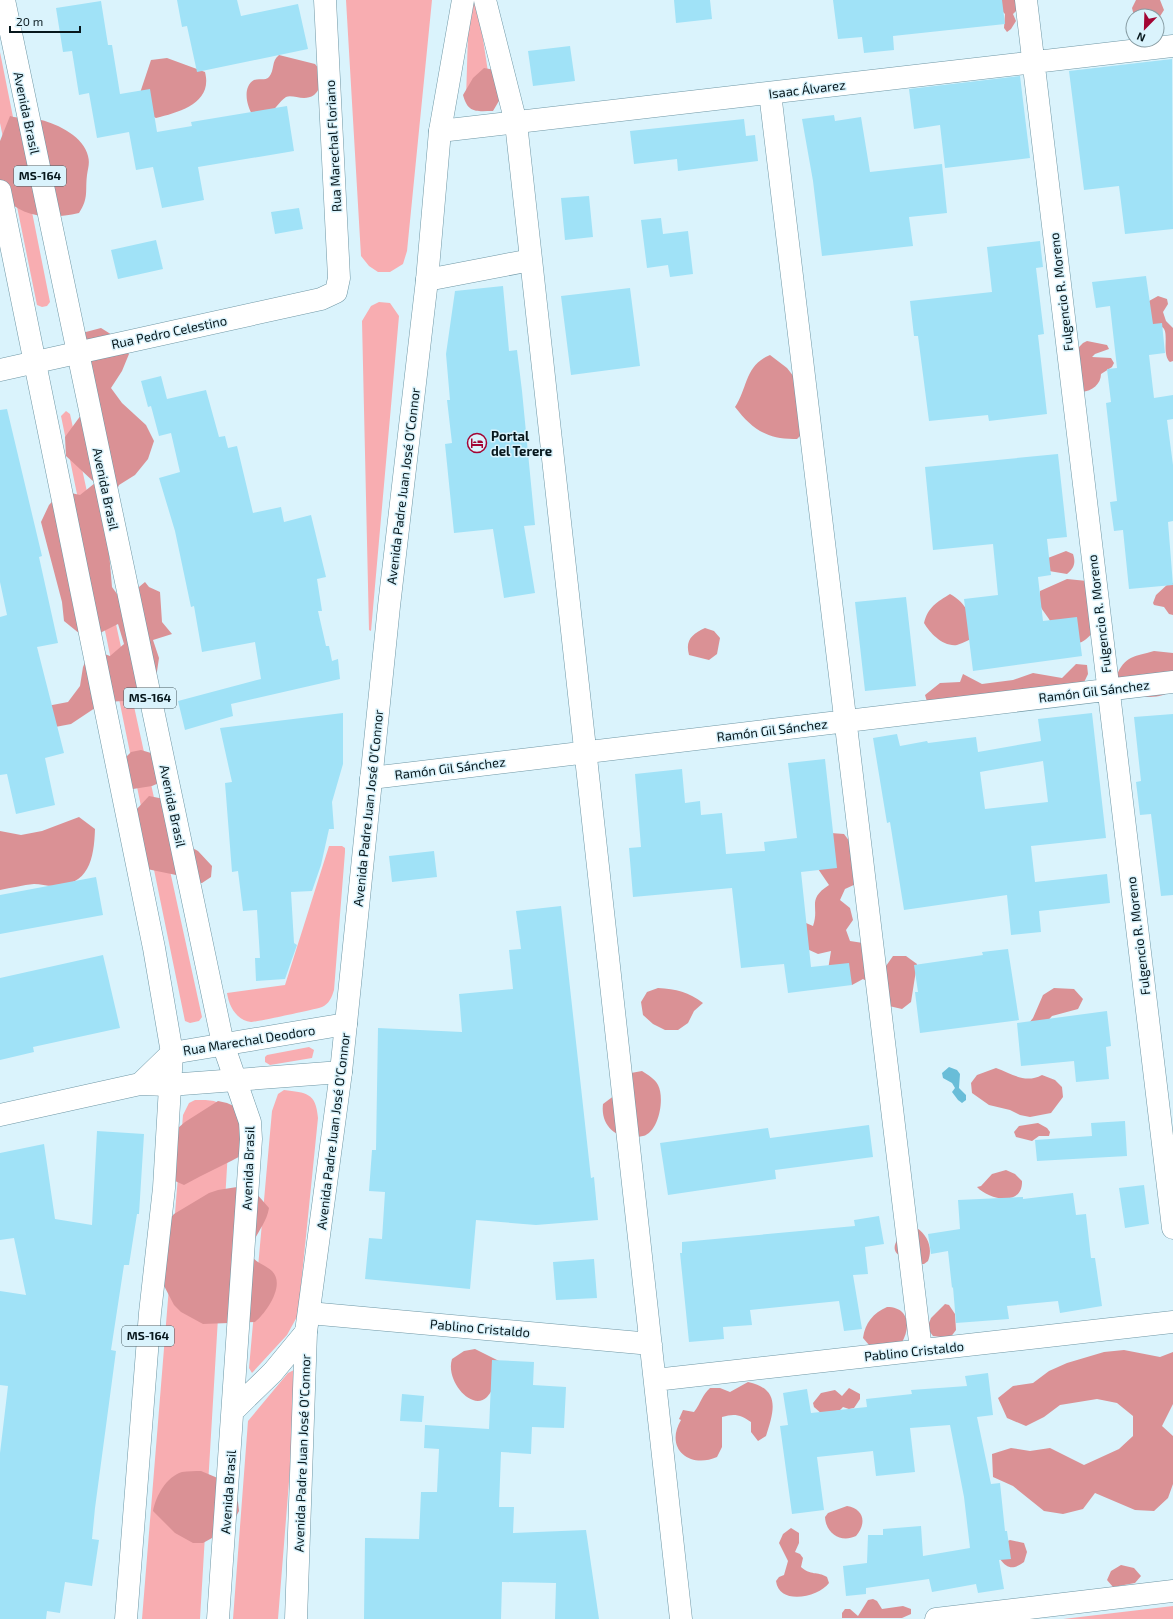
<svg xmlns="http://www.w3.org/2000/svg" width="1173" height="1619" font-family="'Exo 2',sans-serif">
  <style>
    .green { fill: #f8adb1 }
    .forest { fill: #da9195 }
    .water { fill: #69bdd8 }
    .building { fill: #a0e2f7; fill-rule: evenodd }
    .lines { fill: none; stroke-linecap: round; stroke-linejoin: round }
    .street-casing { stroke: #6f97a5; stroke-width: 23 }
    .secondary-casing { stroke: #6f97a5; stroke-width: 23 }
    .primary-casing { stroke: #6f97a5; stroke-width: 23 }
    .street { stroke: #fff; stroke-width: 22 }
    .secondary { stroke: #fff; stroke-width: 22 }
    .primary { stroke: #fff; stroke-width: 22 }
    .labels { text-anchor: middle; stroke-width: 3; stroke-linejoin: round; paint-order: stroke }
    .shield { fill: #daf3fc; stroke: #46595f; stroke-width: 1 }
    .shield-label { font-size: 12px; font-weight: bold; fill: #07171c }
    .street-label { font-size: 13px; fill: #07171c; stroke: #daf3fc }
    .poi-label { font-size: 13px; font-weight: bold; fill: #07171c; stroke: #daf3fc; text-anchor: start }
  </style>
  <rect width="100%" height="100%" fill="#daf3fc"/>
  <path class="green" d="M346,0H432L407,251L403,264L390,272H378L369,266L361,256Z
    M469,0H477L492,98L466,100Z
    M0,52L50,302L47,306L42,307L37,305L0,123Z
    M379,302L390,303L399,316L371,631L369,630L362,321L371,306Z
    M66,411L70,414L202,1017L199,1021L190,1023L185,1021L61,416Z
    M329,846H342L345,848V852L334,990C332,997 329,1004 322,1007C317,1009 256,1022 251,1022C236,1020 229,1006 227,993L285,985Z
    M309,1047L314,1050L312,1058L270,1065L265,1062V1057L267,1055Z
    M284,1090C306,1093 316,1092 318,1118L298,1315L287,1335L252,1373L249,1368L272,1111L278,1094Z
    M195,1100C214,1100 220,1099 230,1117L200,1619H142L183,1115L189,1103Z
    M294,1370L297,1382L278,1619H233L248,1421L288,1373Z
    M1173,1606V1619H1063Z"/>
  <path class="forest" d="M999,0H1020L1016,11L1013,14L1016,21L1011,29L1007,32L1004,28L1005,14L1001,10Z
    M1136,0H1160L1164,10L1157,21V16H1134L1132,8Z
    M279,55L315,64C322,71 323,88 314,95C304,102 293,94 286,97C280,101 274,110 269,115L252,114C247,106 242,87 254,80C259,78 265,81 269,77C275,70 271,61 279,55Z
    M167,58L205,72C213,103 180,112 156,118L152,116L139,96L151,60Z
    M484,68L495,70L503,94L493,111C477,111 468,114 463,95L473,78Z
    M10,116C20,119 31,117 41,120C58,124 84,137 88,156C90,163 88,168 87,175C85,191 89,198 79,213C49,220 22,218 0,194V141Z
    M1158,296L1167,299L1168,304L1163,312L1166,321L1173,328V361L1170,362C1161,354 1170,331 1162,327C1158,325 1153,325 1149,325V301Z
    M101,328L117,338L129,354L122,371L111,388L122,403L146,425L154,441L148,459L135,475L119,485L103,520L108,540L112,587L122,601L145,582L149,587L160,592L162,622L172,634L153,640L159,658L156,678L144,693L124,701L104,702L71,724L29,732L0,715L68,702L80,686L83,667L91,649L110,656L124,644L118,624L100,633L80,634L64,621L62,602L41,522L49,505L62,491L80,495L95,483L66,456L65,437L89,404L82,333Z
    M1087,341L1107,345L1109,349L1095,354L1092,357L1111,358L1114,363L1112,367L1101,374C1101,384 1092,391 1082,392L1077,369L1081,364L1076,350L1083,343Z
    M770,355L787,368L798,382L804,432L797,439C767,440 752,429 735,407C748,387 745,365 770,355Z
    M1066,551L1073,554C1076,563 1074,568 1067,574L1049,571L1048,558Z
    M1067,579L1087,581L1093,632C1081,647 1075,644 1058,640C1055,633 1053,625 1049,619C1041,607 1038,607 1040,591Z
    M1169,583H1173V615L1169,614L1164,607L1154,605L1153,603L1156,595Z
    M950,594C967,603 971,618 978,635C972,638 964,643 957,645C943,647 930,633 924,623C928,607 937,602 950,594Z
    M705,628L714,631L720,638L717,654L709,660L689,655C685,640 692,634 705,628Z
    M1154,651L1173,653V689C1161,700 1146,697 1131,695L1116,677C1125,655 1134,657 1154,651Z
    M1076,664L1087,665L1088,674L1079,693L928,705L925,695L940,683L960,682L963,674L982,684L1013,680L1033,673L1062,678Z
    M141,750L161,756V782L152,786L133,789L125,758L131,752Z
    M149,796L169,800L189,846L198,851L212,866L211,877L202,883L193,884L183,881L176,875L147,869L135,811Z
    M79,817L95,829C94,859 89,886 53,886C47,886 40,884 34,884C23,885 11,888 0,890V831L21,835L42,831Z
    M831,833L844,834L856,850L858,883L845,889L840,900L850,908L853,920L846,930L850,941L863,943L875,966H886L893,956H906L917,964L911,1002L902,1009L889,1006L874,986L863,979L852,985H836L827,976L831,951L818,954L807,949L806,923L813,926C820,906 806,900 829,885L814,863Z
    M658,988C676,989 689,992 703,1003L694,1011L688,1023L678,1030H665L653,1024L643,1015L641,1002L647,992Z
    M1054,988L1074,989L1083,999L1078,1009L1052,1016L1035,1035L1025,1028L1033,1018L1043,995Z
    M996,1068C1013,1074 1025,1084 1042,1075L1055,1080L1062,1087L1063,1097L1051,1113L1030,1117L1020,1115L1010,1110L989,1105L972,1093L971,1083L977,1075Z
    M642,1071C648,1075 655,1079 658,1085C665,1098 659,1132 643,1136C620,1142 600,1128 603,1104L619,1092L631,1073Z
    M218,1101L227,1103L245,1111L248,1152C227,1164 205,1173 184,1185L175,1181L171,1134L185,1122Z
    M1038,1123L1047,1128L1050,1132L1049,1136H1039L1032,1141L1016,1137L1014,1132L1019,1126Z
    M1006,1170L1015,1174L1022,1181C1023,1207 989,1200 977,1187L981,1186L992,1174Z
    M237,1187L256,1193L269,1208C266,1226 253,1235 250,1254C257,1264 264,1264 272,1271C286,1285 266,1313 255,1322L203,1324L181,1312L174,1305L161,1280L168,1221L174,1214L209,1193L218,1190Z
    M917,1228C928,1236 933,1248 928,1261L924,1264C916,1264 911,1262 905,1259C888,1251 895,1242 904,1231Z
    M945,1304L949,1305L955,1314L956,1330L950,1338L933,1336L927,1328L931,1318Z
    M887,1307C910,1307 911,1328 901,1344L869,1345L863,1338C865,1323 873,1313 887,1307Z
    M475,1349L499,1361C497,1372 496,1388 487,1397C472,1412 445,1381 452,1359L464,1351Z
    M1124,1350L1160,1357L1173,1352V1404L1162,1426L1173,1436V1484L1168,1498L1154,1511L1135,1510L1095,1493L1083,1509L1063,1514L1044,1511L1013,1486L993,1477L992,1454L1011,1448L1030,1451L1050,1448L1084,1465L1119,1449L1133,1436V1416L1117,1403L1097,1399L1060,1405L1044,1417L1026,1426L1007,1418L998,1398L1013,1386L1033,1383L1049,1371L1067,1363L1104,1352Z
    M748,1382C781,1389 774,1411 766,1436L758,1441L751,1432V1422C741,1415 735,1413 722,1417V1447L717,1457C690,1469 664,1449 681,1420L679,1419L683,1410L694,1412C701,1403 702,1395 710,1388H720L730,1392Z
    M849,1388L860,1394V1399L854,1408L849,1409L843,1407L840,1410L822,1414L814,1407L813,1403L821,1393L835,1390L842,1396Z
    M201,1471L220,1479L228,1485L238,1502L239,1511L230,1528L203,1543H193L175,1533L153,1511C156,1496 166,1477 182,1472C188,1471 195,1471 201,1471Z
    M847,1506C864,1509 867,1523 856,1536C841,1543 826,1534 825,1517L828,1513Z
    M791,1528L799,1533V1543L795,1552L800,1554L803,1558L801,1567C811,1576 817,1571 827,1577L829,1583C819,1597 779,1606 776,1581L779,1577L784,1575L788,1561L779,1543L783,1534Z
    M1010,1540L1024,1543L1027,1552L1024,1562C1014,1569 1008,1570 1000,1559L1005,1542Z
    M1121,1565L1134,1568L1141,1576L1135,1583L1113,1587L1107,1580L1111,1571Z
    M873,1599L877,1601L882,1609L903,1606L911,1609V1614L902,1618H842V1613L845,1609H850L858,1616L868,1600Z"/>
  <path class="water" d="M949,1067L957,1070L960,1074L959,1088L966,1095V1100L962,1103L958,1100L952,1092L955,1088L952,1083L943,1078L942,1073Z"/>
  <path class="building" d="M177,0H237L241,16L298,4L308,49L197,72L187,26L182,27Z
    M674,0H710L712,19L676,23Z
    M833,0H1002L1005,24L893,36L894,50L864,53L862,37L838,39Z
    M101,1L108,45H112L120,94L150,89L157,132L192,126L191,122L287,106L294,151L198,167L204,200L162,208L153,167L136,170L129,132L97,138L89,93L79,95L72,51L63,52L56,8Z
    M570,46L575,81L533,86L528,51Z
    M1172,59L1173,229L1125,234L1119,186L1084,190L1069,71Z
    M1020,76L1030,158L945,168L940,125L914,129L909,89Z
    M834,115L835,121L861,117L870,172L942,164L947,213L909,217L913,246L822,256L813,181L802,119Z
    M744,119L746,136L755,135L758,161L678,171L677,159L634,164L630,131Z
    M589,196L593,237L565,240L561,198Z
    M299,208L303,229L275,234L271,212Z
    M661,218L663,234L688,231L693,274L670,277L668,265L647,268L641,220Z
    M156,240L163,269L118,279L111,250Z
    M1040,241L1043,267L1036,268L1044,334L1038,335L1047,414L989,421L988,415L929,421L918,336H914L910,301L992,292L987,247Z
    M1146,276L1153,324L1162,323L1165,353L1149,355L1154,398L1173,395V419L1167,420L1173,465V521L1168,522L1173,585L1129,589L1123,530L1114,531L1110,502L1117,501L1106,403L1111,402L1107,369L1117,368L1110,306L1096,308L1092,282Z
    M503,286L509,351L517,350L522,391L535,525L524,526L535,593L504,598L493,529L454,533L445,444L452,443L447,400H450L446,354L455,291Z
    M630,288L640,366L571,375L561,296Z
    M161,376L167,399L206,390L219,437L225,436L228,448L237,446L253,513L281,507L284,522L311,515L326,577L317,579L322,611H318L326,646H329L332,661L338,659L340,679L231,704L233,716L185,730L178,701L261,679L255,642L202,652L194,606L191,607L175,531L159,478L180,472L171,433L159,436L151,406L148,407L141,381Z
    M7,409L42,556L39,557L58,643L37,647L64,753L45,758L55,805L16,814L7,774L0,775V617L7,615L0,582V410Z
    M1058,454L1067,537L1047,539L1051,575L1038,577L1043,621L1077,617L1082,656L973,671L964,599L998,595L993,544L933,550L925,467Z
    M906,597L916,686L865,691L855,602Z
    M343,713V764L332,802L334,829H329L321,865L312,891L291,892L294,943L297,945L285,979L256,981L255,958H260L257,910L243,911L238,871L232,872L225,783L232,782L220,728Z
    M1092,713L1106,838L1031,846L1035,882L1107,874L1110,903L1039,911L1041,932L1011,935L1007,895L904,910L890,822L887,823L873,738L897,734L900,746L927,741L928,743L976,737L978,752L1041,741L1038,719ZM1043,761L1048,802L985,809L980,772Z
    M1173,714V895L1161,896L1151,814L1140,815L1136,782L1141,781L1134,717Z
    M825,759L837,868L801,872L811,967L849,963L852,985L788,993L784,964L741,968L732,888L633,897L629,848L641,847L635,774L682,769L685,803L700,801L701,815L722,813L726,854L765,851L764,842L797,838L788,763Z
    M434,851L437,877L392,882L389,856Z
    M96,877L103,915L0,934V895Z
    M561,906L591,1178L594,1177L598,1220L536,1225L476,1220L470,1289L365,1279L369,1238L382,1239L385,1192L369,1191L372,1150H376L378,1028L462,1032L459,994L513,989L509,950L521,949L516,911Z
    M1008,949L1019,1020L920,1033L915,992H918L914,965L983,955L982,952Z
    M103,955L120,1028L33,1047L34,1052L0,1060V978Z
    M1107,1011L1111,1046L1106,1047L1109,1079L1076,1082L1074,1061L1021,1066L1017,1023Z
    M1125,1121L1127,1156L1037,1161L1035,1140L1092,1136L1091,1123Z
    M869,1125L873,1157L775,1170L776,1179L668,1195L660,1143L768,1128L770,1138Z
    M97,1131L144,1134L139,1214H137L129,1265H124L111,1350L116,1351L95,1508L92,1539L99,1540L92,1586L65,1582L60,1613L47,1611L46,1619H0V1453L8,1386L0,1385V1291L26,1295L14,1238L0,1240V1153L44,1144L55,1219L92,1225Z
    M1144,1185L1149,1224L1125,1228L1119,1188Z
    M1073,1193L1076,1215L1086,1214L1091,1258H1095L1102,1306L1060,1313L1058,1301L1007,1306L1009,1319L956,1323L953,1287L952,1288L948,1251L931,1254L928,1234L960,1229L958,1200L1023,1197V1199Z
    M879,1216L884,1244L865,1247L868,1274L853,1275L862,1329L844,1331L839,1301L750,1310L752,1325L723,1327L724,1339L689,1342L680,1253H682V1242L855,1226L854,1220Z
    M594,1259L597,1298L556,1300L553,1262Z
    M492,1360L534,1362L533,1385L566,1387L564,1428L532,1427L531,1454L501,1452L499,1507H514L513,1533L586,1530L599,1619H555L556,1583L502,1582L501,1619H364L365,1538L419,1539L421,1492H437L439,1449L424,1448L425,1425L489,1429Z
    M988,1373L993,1415L977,1417L991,1484L1000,1483L1005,1531H1007L1011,1559L999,1560L1004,1589L978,1593L976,1584L932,1592L929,1579L866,1588V1594L846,1596L843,1566L867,1563L868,1535H883V1529L921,1526L923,1556L970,1548L964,1497L950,1425L910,1428L915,1472L876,1476L873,1451L817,1457L824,1510L792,1514L780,1426L788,1425L783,1393L807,1389L811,1413L867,1407L866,1399L912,1394L911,1390L967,1386L965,1376Z
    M402,1394L424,1396L422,1422L400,1421Z"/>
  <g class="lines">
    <defs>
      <path id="street" d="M485,0L516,123L681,1619
        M1026,0L1173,1228
        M770,93L921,1350
        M440,131L1173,46
        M427,280L531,260
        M0,370L36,362
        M371,778L1173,682
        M140,1084L172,1053L346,1024
        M0,1115L140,1084L169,1085L341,1072
        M309,1313L651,1344
        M655,1380L1173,1322
        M936,1619L1173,1591"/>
      <path id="secondary" d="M36,362L321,299L336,292L339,278L325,0
        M296,1619L306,1332L341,1072L389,606L427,280L440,131L463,0"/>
      <path id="primary" d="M4,0L223,1044L250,1122L251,1139L218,1619
        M0,191L154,948L172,1053L164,1188L150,1313L126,1619
        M234,1410L273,1372L306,1332"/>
    </defs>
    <use href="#street" class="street-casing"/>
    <use href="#secondary" class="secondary-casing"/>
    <use href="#primary" class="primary-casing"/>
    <use href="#street" class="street"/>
    <use href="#secondary" class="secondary"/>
    <use href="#primary" class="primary"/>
  </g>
  <defs>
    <symbol id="hotel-ring" viewBox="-11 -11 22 22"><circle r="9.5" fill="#daf3fc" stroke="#a30534" stroke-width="1.5"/><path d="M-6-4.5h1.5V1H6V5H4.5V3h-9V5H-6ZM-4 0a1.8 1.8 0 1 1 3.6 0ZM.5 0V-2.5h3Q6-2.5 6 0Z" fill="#a30534"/></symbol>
  </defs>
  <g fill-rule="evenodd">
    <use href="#hotel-ring" x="466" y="432" width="22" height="22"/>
  </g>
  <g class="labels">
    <g class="shield">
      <rect x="14" y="166" width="52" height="20" rx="3"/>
      <rect x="124" y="688" width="52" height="20" rx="3"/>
      <rect x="122" y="1326" width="52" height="20" rx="3"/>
    </g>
    <g class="shield-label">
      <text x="40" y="180">MS-164</text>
      <text x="150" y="702">MS-164</text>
      <text x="148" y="1340">MS-164</text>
    </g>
    <g class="street-label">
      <text transform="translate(807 89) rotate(-7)" y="5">Isaac Álvarez</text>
      <text transform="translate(27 113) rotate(78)" y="5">Avenida Brasil</text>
      <text transform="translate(333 146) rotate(-93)" y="5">Rua Marechal Floriano</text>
      <text transform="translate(1061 292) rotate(-97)" y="5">Fulgencio R. Moreno</text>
      <text transform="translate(169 332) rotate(-12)" y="5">Rua Pedro Celestino</text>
      <text transform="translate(403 486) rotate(-83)" y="5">Avenida Padre Juan José O'Connor</text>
      <text transform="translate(106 489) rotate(78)" y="5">Avenida Brasil</text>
      <text transform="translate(1099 614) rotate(-97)" y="5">Fulgencio R. Moreno</text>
      <text transform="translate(1094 691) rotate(-7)" y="5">Ramón Gil Sánchez</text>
      <text transform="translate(772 730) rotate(-7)" y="5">Ramón Gil Sánchez</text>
      <text transform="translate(450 768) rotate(-7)" y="5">Ramón Gil Sánchez</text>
      <text transform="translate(173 806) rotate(78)" y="5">Avenida Brasil</text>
      <text transform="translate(368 808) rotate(-84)" y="5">Avenida Padre Juan José O'Connor</text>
      <text transform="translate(1138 936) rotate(-97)" y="5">Fulgencio R. Moreno</text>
      <text transform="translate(249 1040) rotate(-9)" y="5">Rua Marechal Deodoro</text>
      <text transform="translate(333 1131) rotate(-83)" y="5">Avenida Padre Juan José O'Connor</text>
      <text transform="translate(248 1168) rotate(-88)" y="5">Avenida Brasil</text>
      <text transform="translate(480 1328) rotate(5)" y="5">Pablino Cristaldo</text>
      <text transform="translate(914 1351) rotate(-6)" y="5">Pablino Cristaldo</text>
      <text transform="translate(302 1453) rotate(-88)" y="5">Avenida Padre Juan José O'Connor</text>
      <text transform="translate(228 1492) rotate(-86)" y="5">Avenida Brasil</text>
    </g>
    <g class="poi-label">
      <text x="491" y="441">Portal<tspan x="491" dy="15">del Terere</tspan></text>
    </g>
  </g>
  <g transform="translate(1145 28) rotate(203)"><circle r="19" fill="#daf3fc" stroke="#869ba2"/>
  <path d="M0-3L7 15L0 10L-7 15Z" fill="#a30534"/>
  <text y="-6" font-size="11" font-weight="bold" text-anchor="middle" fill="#07171c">N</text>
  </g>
  <path d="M10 26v6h70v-6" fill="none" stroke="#07171c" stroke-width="2"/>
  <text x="16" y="26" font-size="12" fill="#07171c" stroke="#daf3fc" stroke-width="3" paint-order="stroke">20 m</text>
</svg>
